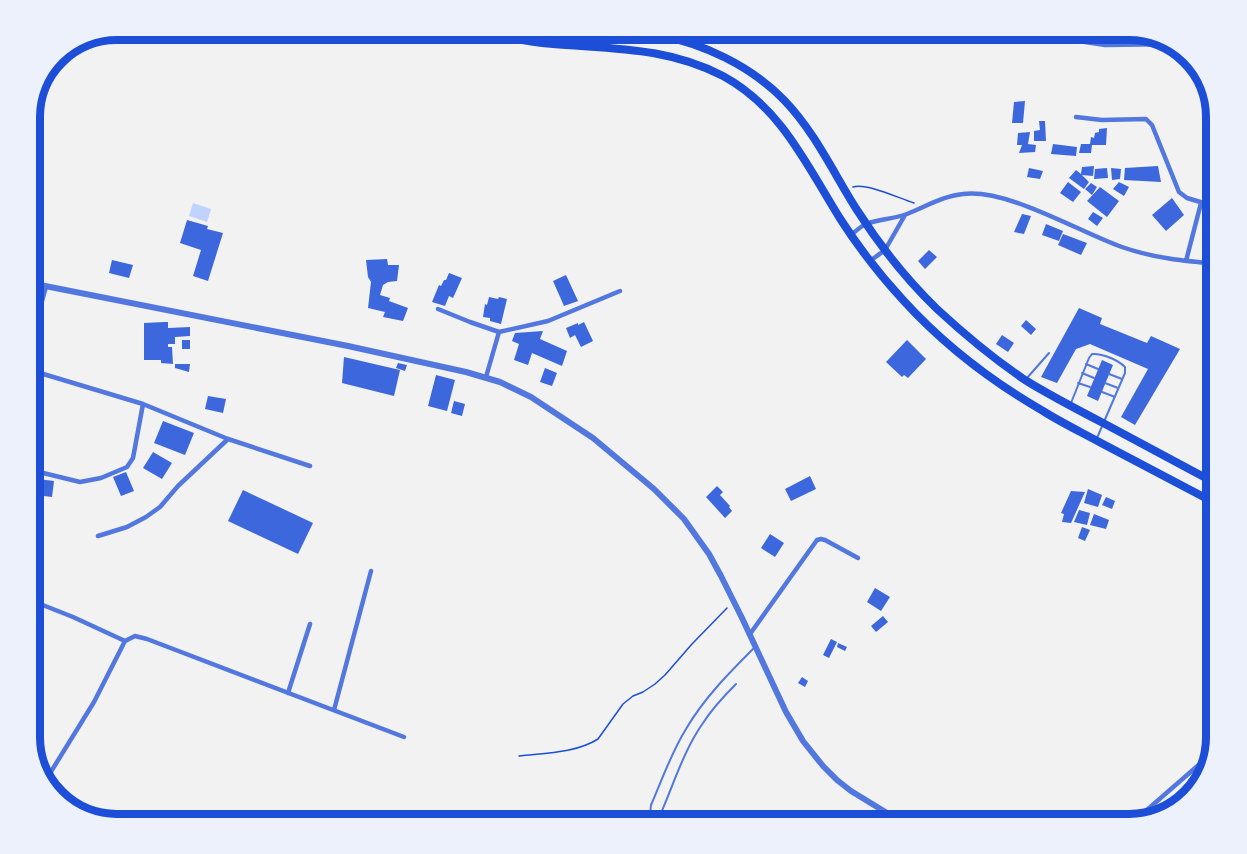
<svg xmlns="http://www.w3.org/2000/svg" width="1247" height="854" font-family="'Times New Roman',serif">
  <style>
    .water { fill: #bfd3fe }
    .building { fill: #3d67dc }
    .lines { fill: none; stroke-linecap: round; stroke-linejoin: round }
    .path { stroke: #1d4ed8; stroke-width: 1.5 }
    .service { stroke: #5277de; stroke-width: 2 }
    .minor { stroke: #5277de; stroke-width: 4.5 }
    .tertiary { stroke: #5277de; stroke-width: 6 }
    .trunk { stroke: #1d4ed8; stroke-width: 8 }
    .rim { fill: none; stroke: #1d4ed8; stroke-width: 8 }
  </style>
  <rect width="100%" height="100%" fill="#f2f2f2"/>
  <path class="water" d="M193,203L211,209L207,222L189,216Z"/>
  <path class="building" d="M1025,101L1023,123H1012L1014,102Z
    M1039,121H1045L1046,141H1034V131L1040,130Z
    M1107,128L1106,145H1092L1091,153H1079L1081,144H1090L1091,137L1094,138L1095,133L1099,132V129Z
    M1030,132L1028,144L1036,145L1035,152L1019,153L1022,145H1017L1018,133Z
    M1053,144L1077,147L1076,156L1051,154Z
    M1094,166L1093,176L1082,175L1089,182L1084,189L1069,178L1076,170L1081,174L1082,167Z
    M1158,166L1161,182L1124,180L1125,168Z
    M1029,168L1043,171L1040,179L1027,177Z
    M1107,168L1108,178L1094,179L1095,169Z
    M1111,168L1121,169L1120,179L1112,180Z
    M1068,182L1081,192L1073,202L1060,193Z
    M1119,182L1129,187L1124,196L1113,189Z
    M1091,183L1097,187L1092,195L1085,189Z
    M1100,187L1119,201L1107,217L1087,201Z
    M1172,198L1184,215L1166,231L1152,215Z
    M1093,212L1103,218L1097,226L1088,219Z
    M1022,214L1031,216L1024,234L1014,232Z
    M187,220L208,226L207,229L223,233L208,281L193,276L201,250L180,243Z
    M1046,224L1063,231L1059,241L1042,235Z
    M1063,234L1087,243L1081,255L1058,245Z
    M929,250L937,257L925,269L918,261Z
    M387,259L388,265H399L397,281L388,282L383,285L380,295L390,298L389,301L408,308L403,321L383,317L385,312L368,308L371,282L368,277L366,260Z
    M112,260L133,265L129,278L109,273Z
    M449,273L462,278L453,298L449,296L445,306L432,302L439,285L441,286L444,280H446Z
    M566,275L578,301L564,306L553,281Z
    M30,289L35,291L31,307H30Z
    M489,297L498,299L499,297L507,299L501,324L490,321V318L483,317L485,304L487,305Z
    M1079,308L1102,318L1100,324L1147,343L1151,336L1180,349L1135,425L1121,417L1148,369L1090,344L1076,349L1057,383L1041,377Z
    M1026,320L1036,329L1031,335L1021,326Z
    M164,322H168V328L190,327V336L175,337V344H168V347H172L173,364L161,363V360H144V323Z
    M584,322L593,341L581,347L575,335L570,338L566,328L578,323V325Z
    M543,331L540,339L567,351L562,366L532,353L528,365L514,360L519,344L512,341L515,333Z
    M1002,335L1014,343L1008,352L996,344Z
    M182,340H190V349H182Z
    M907,340L926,359L908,378L904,375L902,377L886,362Z
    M344,357L400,370L394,396L342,383Z
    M1102,360L1113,365L1098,401L1087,396Z
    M398,363L407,365L405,371L396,368Z
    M175,364H190L189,372L175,368Z
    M545,368L557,373L552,386L540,382Z
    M436,375L455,380L447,411L428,406Z
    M208,396L226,399L223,413L205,409Z
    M454,401L465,404L462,416L451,413Z
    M163,421L194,433L185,455L154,443Z
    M153,452L172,463L162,479L143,468Z
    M126,472L134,491L121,496L113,477Z
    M810,476L816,489L791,501L785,489Z
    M38,479L54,481L52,497L36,495Z
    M717,486L723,492L720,495L730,506L729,507L732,511L725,518L706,497Z
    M1088,489L1102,495L1098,507L1084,503Z
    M243,490L313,523L298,554L228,521Z
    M1071,491L1085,492L1071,523L1062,522L1064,514L1061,513Z
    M1106,497L1115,501L1112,509L1102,505Z
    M1079,510L1090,513L1087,525L1074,522Z
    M1094,514L1109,520L1106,529L1090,525Z
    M1082,527L1090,530L1085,541L1078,538Z
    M770,534L784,543L775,557L761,548Z
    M875,588L890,597L881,611L867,602Z
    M883,616L888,622L876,632L871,626Z
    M831,639L837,642L829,658L823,655Z
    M838,643L847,647L845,651L837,647Z
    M802,677L808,681L805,687L798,683Z"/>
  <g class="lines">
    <path class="path" d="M853,187C868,183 898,198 914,203
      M519,756C545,753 576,753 598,739L623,704L633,696L643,692L655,684L665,675L692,644L727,608"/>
    <path class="service" d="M1086,364L1098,369
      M1082,373L1094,378
      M1109,374L1122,379
      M1027,378L1049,353
      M1078,383L1090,387
      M1105,383L1118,388
      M1102,392L1115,397
      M1071,403L1089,358L1092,354C1102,353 1118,360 1125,367V373L1097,438
      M736,684C724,696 712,709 703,723C684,750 674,783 661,813L656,817L651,816L650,814L651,805C662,780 671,753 686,729C704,698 730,672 755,647"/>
    <path class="minor" d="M1054,30L1085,42L1105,45L1176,44
      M1105,45L1111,30
      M1076,117L1102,120L1146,119L1152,125L1179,192L1187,198L1217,207
      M851,235C856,231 861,226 866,224C879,219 894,219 907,214C925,207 943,196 963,194C1007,188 1079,232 1122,247C1153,258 1185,261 1217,264
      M870,261L885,250L905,215
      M1186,261L1201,203
      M438,309L470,322L499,332L548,321L620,291
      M30,343L46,287
      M30,370L143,404L228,439L310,466
      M486,377L499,332
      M35,471L80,482L101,478L127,467L133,458L143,404
      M98,536L127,527L146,517L160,507L178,486L228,439
      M30,600L73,617L125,641
      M750,634L817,540L821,539L825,540L858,558
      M288,693L310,624
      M334,710L371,571
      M44,783L94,702L125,641L135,636L147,639L404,737
      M1132,823L1210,755"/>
    <path class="tertiary" d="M30,283L348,346L466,372L500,382L531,397L593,438L654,489L684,519L709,554L721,576L742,618L786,712L803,741L823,766L837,780L851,791L905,824"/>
    <path class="trunk" d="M480,30C504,37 528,42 553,44C613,49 667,47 723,76C782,108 807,166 841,220C859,248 880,275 903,300C943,344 991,381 1043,411C1062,423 1083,433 1103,444C1141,464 1179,484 1217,504
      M598,30C618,31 637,32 657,35C703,43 751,66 784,100C815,132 834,174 857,210C880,246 906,279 937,309C964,334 994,359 1025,380C1051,396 1078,410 1105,424C1142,444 1180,464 1217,484"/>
  </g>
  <path d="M0 0H1247V854H0ZM117 40H1129A77 77 0 0 1 1206 117V737A77 77 0 0 1 1129 814H117A77 77 0 0 1 40 737V117A77 77 0 0 1 117 40Z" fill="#edf1fc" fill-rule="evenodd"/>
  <path class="rim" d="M117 40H1129A77 77 0 0 1 1206 117V737A77 77 0 0 1 1129 814H117A77 77 0 0 1 40 737V117A77 77 0 0 1 117 40Z"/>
</svg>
